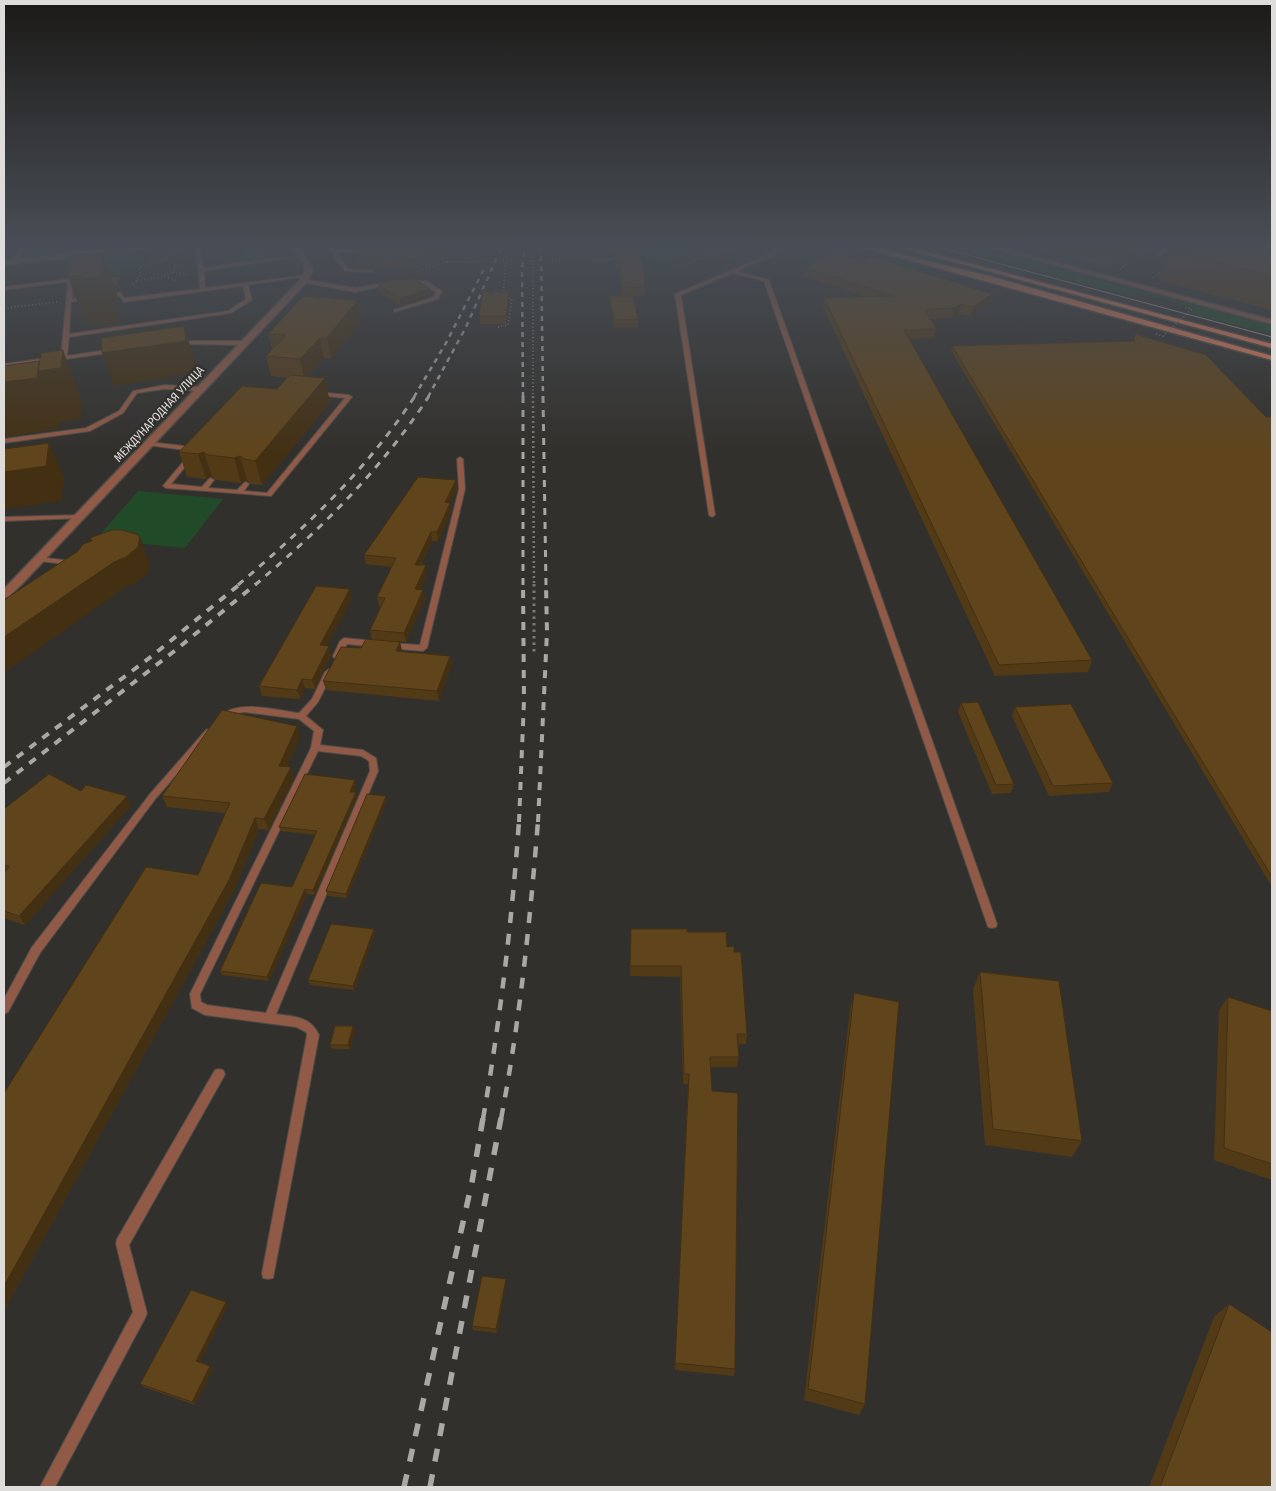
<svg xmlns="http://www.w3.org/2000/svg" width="1276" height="1491" font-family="'Fira Sans Condensed',sans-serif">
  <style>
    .green { fill: #204a28 }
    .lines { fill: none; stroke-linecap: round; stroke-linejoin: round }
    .lane-casing { stroke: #4e4c48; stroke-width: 2 }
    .street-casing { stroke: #4e4c48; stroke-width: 3 }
    .primary-casing { stroke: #4e4c48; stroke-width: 3 }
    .path-far2 { stroke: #7a7875; stroke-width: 2; stroke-dasharray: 1 2.5; stroke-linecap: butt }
    .path-far1 { stroke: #7a7875; stroke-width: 2.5; stroke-dasharray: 2 3; stroke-linecap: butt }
    .path { stroke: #7a7875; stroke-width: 3; stroke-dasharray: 2.5 4; stroke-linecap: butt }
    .lane { fill: #905a46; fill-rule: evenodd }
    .street { fill: #905a46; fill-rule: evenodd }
    .primary { fill: #ed7f56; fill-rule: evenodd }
    .tram { stroke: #a9a8a6; stroke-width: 1 }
    .rail-far4 { stroke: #a9a8a6; stroke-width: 2.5; stroke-dasharray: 5 5; stroke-linecap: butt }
    .rail-far3 { stroke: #a9a8a6; stroke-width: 3; stroke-dasharray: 7 7; stroke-linecap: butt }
    .rail-far2 { stroke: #a9a8a6; stroke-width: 4; stroke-dasharray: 8 8; stroke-linecap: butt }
    .rail-far1 { stroke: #a9a8a6; stroke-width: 4.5; stroke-dasharray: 11 11; stroke-linecap: butt }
    .rail { stroke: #a9a8a6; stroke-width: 5.5; stroke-dasharray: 13 13; stroke-linecap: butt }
    .path-bridge { stroke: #7a7875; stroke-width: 2; stroke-dasharray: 1 2.5; stroke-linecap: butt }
    .wall { fill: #533a17 }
    .shaded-wall { fill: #433013 }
    .building { fill: #60441b; stroke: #433013 }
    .labels { text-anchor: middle; stroke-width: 4.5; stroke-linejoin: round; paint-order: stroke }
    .far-street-label { font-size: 12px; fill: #dedddb; stroke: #32302c }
  </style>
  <rect width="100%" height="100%" fill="#32302c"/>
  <path class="green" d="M33,246H96V248L22,257L24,252L31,251Z
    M641,246H705L711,248L710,251C705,252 699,252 694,253C675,258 667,272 645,257Z
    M945,246H974L1272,326V334L1192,314L1196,308L1138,293L1133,297Z
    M261,248L265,259L244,262L241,250Z
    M132,252L145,258C141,268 133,269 122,270V275L88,279V258L122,254V257V254Z
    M138,491L223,499L185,548L96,539Z"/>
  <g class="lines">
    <defs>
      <path id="lane" d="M19,246H23L18,262L16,263L14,262Z
        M196,246H200L203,268L300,255L302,256L204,271L205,288L306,275L308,276L248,285L252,300L231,313L69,337L67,356L113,349L116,351L115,352L4,368V364L61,356L68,282L4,290V287L69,279L70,272L74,271L72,299L87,296L90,298L71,302L69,334L228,311L246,299L243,286L124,302L119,296L107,298L104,296L120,292L125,298L200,289Z
        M778,246H783L773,256L737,271L769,280L997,924L996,927L992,928L988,927L987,924L764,281L733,273L681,295L715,515L712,517L709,515L675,294L769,254Z
        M1167,246H1172L1161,256H1157V254Z
        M331,247L334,249L371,251V253H369L336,252L348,269L371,270L373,271L371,272L345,271L330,250L329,248Z
        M303,279L355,288L389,282L392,284L355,292L301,282V280Z
        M426,281L442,291L438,299L394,312V310L434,297L436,292L423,284L410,285L407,283L410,281Z
        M178,341H243L246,343L243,345L176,344V342Z
        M165,385L200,387L203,389L200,391L165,389L137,393L123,413L90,431L4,443V439L86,428L119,411L133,391Z
        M317,392L349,395L352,397L271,496L166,488L163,486L188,456L190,455L193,457L171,484L202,487L209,479L211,478L214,480L208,488L237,490L244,483L246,482L249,484L244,491L267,493L345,398L315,395L314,394Z
        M149,442L193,447L196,449L193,451L147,445L146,444Z
        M460,457L463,459L465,489L427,648L423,651L387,648L386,646L387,644L390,643L420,645L459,489L457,459Z
        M80,515L82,516V518L4,521V517Z
        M37,557L72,561L76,563L72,565L40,561H37Z
        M344,638L375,641L379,644L375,647L347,644L340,658H334L333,656L340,641Z
        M329,669L333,672L318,702L306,716L323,730L320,745L363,750L376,758L378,771L276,1014C295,1017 310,1016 319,1035L274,1273L273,1278L268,1279L263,1278L262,1273L307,1035L306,1032L296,1027L205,1015L192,1008L190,994L311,748L314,731L299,719L244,712L234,714L221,722L217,719C235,698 274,710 299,713L312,699L325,672ZM318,751L361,756L369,761L370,771L266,1013L207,1005L201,1002L200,994Z
        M209,729L213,732L212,734L156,798L40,953L8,1012L4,1014V999L32,947L150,794L206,730Z
        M219,1069L223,1070L225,1074L223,1078L129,1245L147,1313L145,1318L55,1487H40L133,1312L116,1244L117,1239L215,1070Z"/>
      <path id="street" d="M132,246H152L149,248L4,265V261Z
        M289,246H296L309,262L313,270L306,283L22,584L8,597L4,598V589L300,280L305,270L304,263Z
        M985,246H996L1272,320V324Z"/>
      <path id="primary" d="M857,246H868L993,277L1272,356V360Z
        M895,246H906L1272,344V348Z"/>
    </defs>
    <use href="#lane" class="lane-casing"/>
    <use href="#street" class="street-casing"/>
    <use href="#primary" class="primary-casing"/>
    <path class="path-far2" d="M533,246V397
      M635,246L642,258
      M957,246L977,251
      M675,265L688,263L734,246
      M1120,269L1149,246
      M419,270L447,262
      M173,272L189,275
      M165,276L178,281
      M1153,278L1164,269
      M137,281L165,276L175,270L176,266L165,259
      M130,286L135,283L141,274L139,269L142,266L165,259L181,246
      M503,295L506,261
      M4,308L58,302
      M498,327L508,325L512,299L508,298"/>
    <path class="path-far1" d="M533,396L534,585"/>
    <path class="path" d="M534,584V653"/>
    <use href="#lane" class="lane"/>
    <use href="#street" class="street"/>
    <use href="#primary" class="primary"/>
    <path class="tram" d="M934,246L1272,337"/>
    <path class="rail-far4" d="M541,246L543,397
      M414,397L446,343L484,269
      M428,397L466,327L502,246
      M523,397L522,267L525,246"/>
    <path class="rail-far3" d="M523,396V585
      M543,396L546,585
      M238,585C306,527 366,471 415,396
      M255,585C320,530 383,468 429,396"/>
    <path class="rail-far2" d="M4,767L152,656L240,584
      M4,783L177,649L256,584
      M519,822L524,700L523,584
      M538,822L547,632L546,584"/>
    <path class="rail-far1" d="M483,1119C500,1020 512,921 519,821
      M501,1119C520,1020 530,921 538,821"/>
    <path class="rail" d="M404,1487L472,1182L483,1118
      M430,1487L501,1118"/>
    <path class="path-bridge" d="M447,262L616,259
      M1156,334L1163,336L1192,309L1185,307"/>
  </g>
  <path class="wall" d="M363,246H433L443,260L414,270L358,266L356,254Z
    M612,246H633L645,287V296H633L638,319V327L614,328L610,304V296H621L620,270H616Z
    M1029,246H1138L1110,267Z
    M1272,246V310L1158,280L1168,250Z
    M863,260L992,294L990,303L970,317L959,314L952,318L930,319L936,329L934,338L909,339L1092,660L1088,672L995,676L823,307L824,298L866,297L804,277L805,268Z
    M378,285L431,296L401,306L379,292Z
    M509,292V300L507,324H480L479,316L492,294Z
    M362,320L331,359L324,358L308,377L330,402L262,485L251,484L247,480L241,483L216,480L212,476L206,479L187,477L179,452L277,389L287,378L271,376L266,356L272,349L268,334Z
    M1135,334L1266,417H1272V887L951,351L952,346L1133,341Z
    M456,480L457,489L450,503L451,512L445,526L438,541H432L421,565H426L427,574L420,590L425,599L406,642L389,641L400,642L402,652L450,656L452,665L439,701L326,690L323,681L372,639L370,630L381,607L379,606L377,597L392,567L366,564L364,555Z
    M352,598L327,645L331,655L315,689L305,688L300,699L262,696L259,686Z
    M961,703L1014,784L1011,793L992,794L958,712Z
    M1015,707L1113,783L1109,792L1049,796L1012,716Z
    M297,726L300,737L287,766L294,778L269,830L259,829L234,890L4,1311V1093L198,875L225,813L167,807L162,796Z
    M355,780L356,784L353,792L357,797L315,895L307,894L269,981L222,975L220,971L292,887L316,835L281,831L279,827Z
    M81,791L131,805L25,925L4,918V873L6,871L4,870V809Z
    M386,796L387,800L347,898L328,896L326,891Z
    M374,929L375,933L354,990L310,985L308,980Z
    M631,929L687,932L727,947L734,952L747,1034L746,1044H738L739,1057L737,1067H710L712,1091L735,1369L734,1376L675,1370L688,1084H683L680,977L630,976Z
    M980,972L1082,1141L1072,1157L985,1145L973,989Z
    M854,993L865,1404L859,1415L804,1400L850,1010Z
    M1228,997L1272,1011V1180L1214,1160L1219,1010Z
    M353,1026L355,1031L350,1049H332L330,1045Z
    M506,1279V1282L497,1333L473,1330L472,1326Z
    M1229,1304L1272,1487H1149L1214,1317Z
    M228,1305L200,1362L210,1366L213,1369L195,1405L144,1387L140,1384Z"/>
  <path class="shaded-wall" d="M399,246H420L400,255Z
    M1117,246H1138L1110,267Z
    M442,250L443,260L414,270L412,259Z
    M102,252L114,287L118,276L119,280V290L116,291L118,298V324L99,326L98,323L86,325L68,277Z
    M430,289L431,296L401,306L400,298Z
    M509,292V300L507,324L506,316Z
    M992,294L990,303L970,317L973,307Z
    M358,300L362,320L331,359L327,338Z
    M961,304L959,314L952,318L954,308Z
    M184,326L194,358L196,373L114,386L102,353Z
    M320,338L324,358L305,380L300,359Z
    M63,350L82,401L81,419L59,422L58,429L4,437V382L39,361Z
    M325,378L330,402L262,485L255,461Z
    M49,443L64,478L61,501L4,509V472Z
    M204,452L212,476L206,479L198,454Z
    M240,456L247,480L241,483L234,458Z
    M456,480L457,489L450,503L451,512L438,541L437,532L445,502Z
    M431,532L432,541L416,574L415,565Z
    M140,537L149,563L148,573L136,583L124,588L4,673V637Z
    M426,565L427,574L417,598L415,589Z
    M350,589L352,598L323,654L320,645Z
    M423,590L425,599L406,642L404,633Z
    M400,642L402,651L398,661L396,651Z
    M329,646L331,655L315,689L312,680Z
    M450,656L452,665L439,701L437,691Z
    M302,679L305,688L300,699L297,690Z
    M297,726L300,737L282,776L279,766Z
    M291,767L294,778L269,830L264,819Z
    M355,780L356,784L351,796L350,792Z
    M356,792L357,797L315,895L313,890Z
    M127,796L131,805L25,925L19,916Z
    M386,796L387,800L347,898L346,894Z
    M255,818L259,829L234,890L4,1311V1286Z
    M305,889L307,894L269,981L267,977Z
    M374,929L375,933L354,990L353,986Z
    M353,1026L355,1031L350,1049L348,1045Z
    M506,1279V1282L497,1333L496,1329Z
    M226,1302L228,1305L199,1364L196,1361Z
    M210,1366L213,1369L195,1405L192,1402Z"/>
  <path class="building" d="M363,246H379L399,252L418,246H433L442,250L412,259L357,256L358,254H356Z
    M613,246H633L636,255L639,254L644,270L645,287L621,288L620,262H616Z
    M1173,246H1272V276L1168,250Z
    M102,252V276L82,279L83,275L68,277L71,255Z
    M835,252L863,260L870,256L992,294L973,307L961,304L954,308L925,310L936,329L904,330L1092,660L999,665L824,298L895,296L805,268Z
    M118,276V286L114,287L111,277Z
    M415,279L430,289L400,298L378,285L393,280Z
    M483,289L492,294V292H509L506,316H479Z
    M303,296L358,300L327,338H320L300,359L266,356L286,335L268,334Z
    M610,296H633L638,319L614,320Z
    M184,326L186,341L102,353L101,338Z
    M1135,334L1206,355L1266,417H1272V877L952,346L1134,341Z
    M63,350L61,368L38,371L41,353Z
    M39,361L37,378L4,382V366Z
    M290,375L325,378L255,461L244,459L240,456L234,458L208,455L204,452L198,454L179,452L242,386L277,389Z
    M49,443L46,466L4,472V449Z
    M418,477L456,480L445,502L450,503L444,517L437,532H431L415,565H426L415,589L423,590L404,633L370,630L385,598L377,597L396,558L364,555Z
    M112,530H122L136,534L140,537L138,547L126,557L114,562L4,637V600L78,551L83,544L92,541L90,538Z
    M316,586L350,589L320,645L329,646L312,680L302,679L297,690L259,686Z
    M366,639L400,642L396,651L450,656L437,691L323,681L341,647L361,648Z
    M978,702L1014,784L996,785L961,703Z
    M1071,704L1113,783L1053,786L1015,707Z
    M222,710L297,726L279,766L291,767L264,819L255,818L229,880L4,1286V1093L146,867L198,875L230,803L162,796Z
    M49,774L81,791L86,785L127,796L19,916L4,911V873L9,867L4,864V809Z
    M305,774L355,780L350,792H356L313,890L305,889L267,977L220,971L261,883L292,887L317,831L279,827Z
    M367,794L386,796L346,894L326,891Z
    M331,924L374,929L353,986L308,980Z
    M631,929H687V932H726L727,947L734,946V952H741L747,1034H737L739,1057H710L712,1091L738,1093L735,1369L675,1363L689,1074H684L681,966H630Z
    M980,972L1059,981L1082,1141L993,1129Z
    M854,993L899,1002L865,1404L808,1389Z
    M1228,997L1272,1011V1164L1224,1148Z
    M335,1026H353L348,1045H330Z
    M482,1276L506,1279L496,1329L472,1326Z
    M191,1290L226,1302L196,1361L210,1366L192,1402L140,1384Z
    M1229,1304L1272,1332V1487H1160Z"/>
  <linearGradient id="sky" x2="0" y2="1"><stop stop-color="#1c1a18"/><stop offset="0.54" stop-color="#494e56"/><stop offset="1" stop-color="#494e56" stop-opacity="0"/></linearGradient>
  <rect width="1276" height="455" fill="url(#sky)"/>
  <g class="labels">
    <g class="far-street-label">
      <text transform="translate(159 414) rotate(-47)" y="4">МЕЖДУНАРОДНАЯ УЛИЦА</text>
    </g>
  </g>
  <rect width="1276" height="1491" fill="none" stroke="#dedddb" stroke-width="10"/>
</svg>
